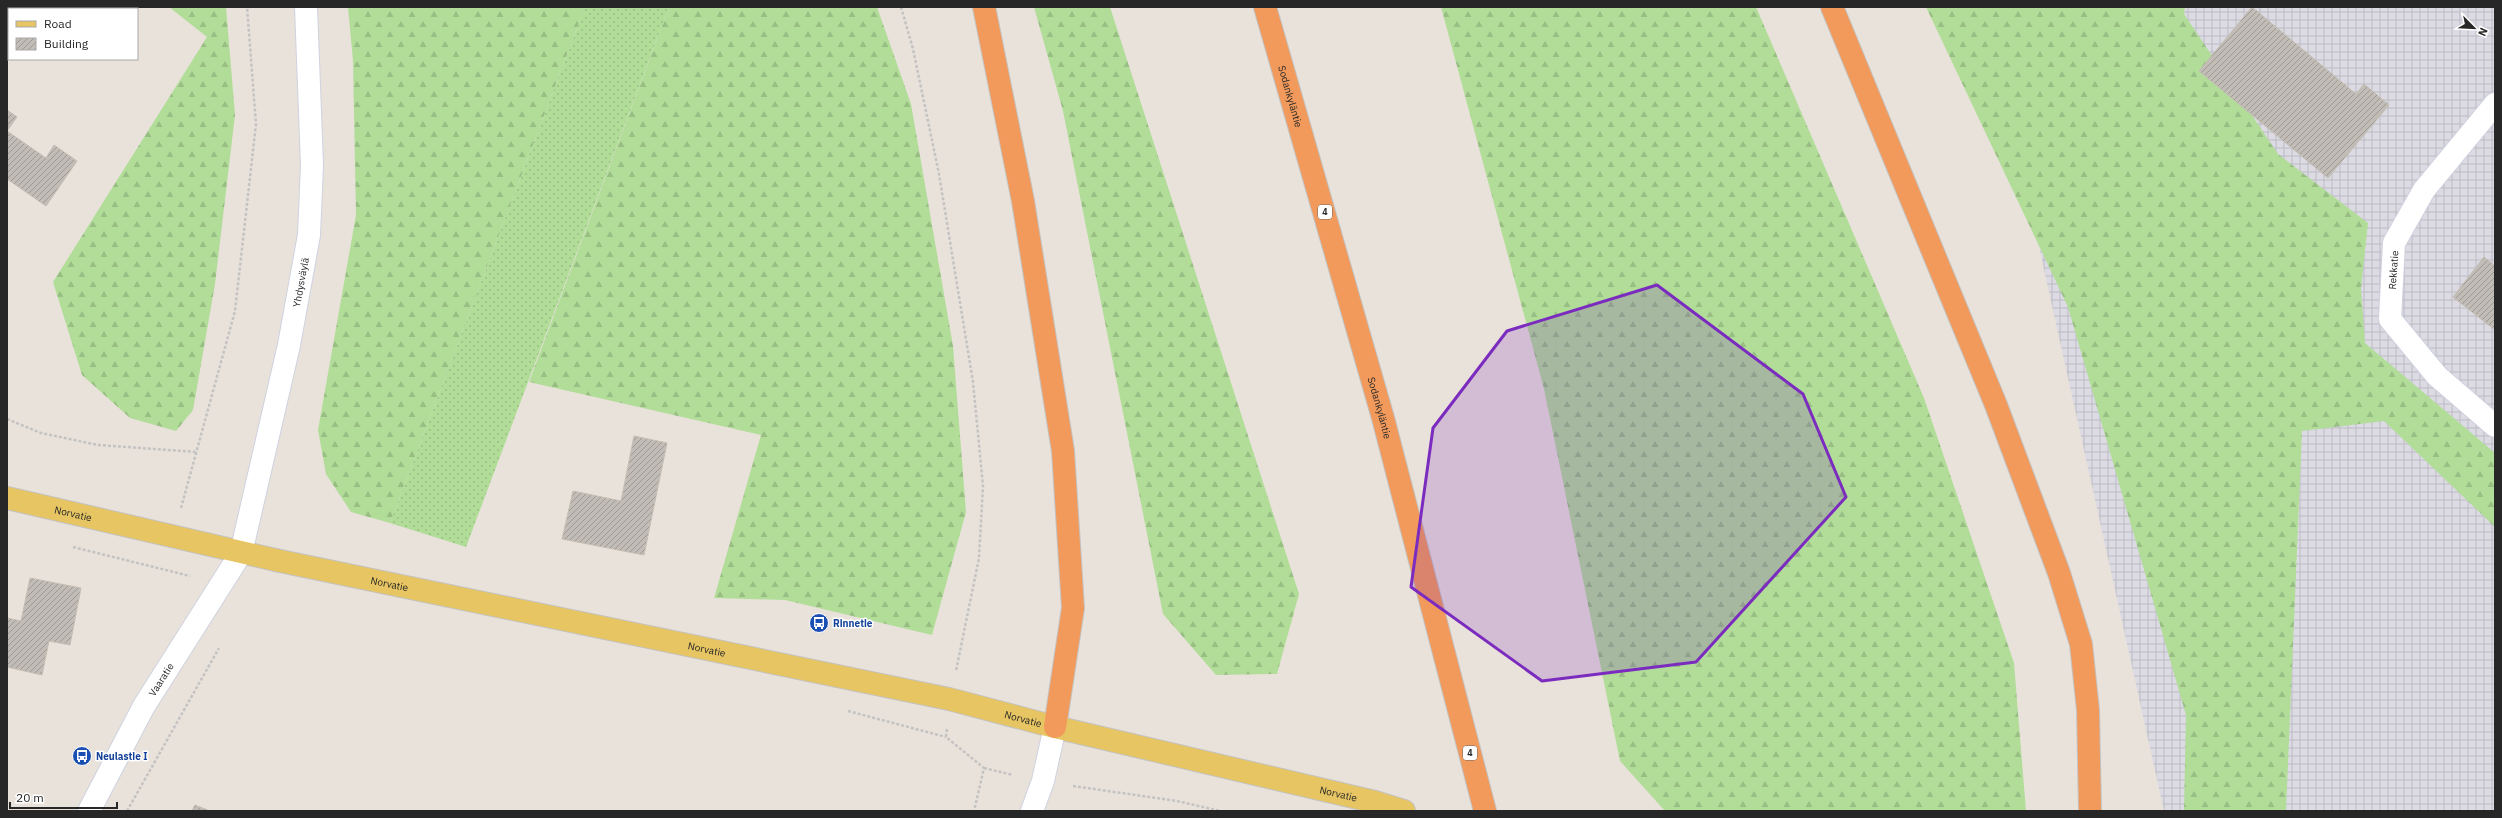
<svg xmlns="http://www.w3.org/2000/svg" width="2502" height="818" font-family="'IBM Plex Sans',sans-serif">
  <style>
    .industrial { fill: url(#industrial-grid) }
    .grass { fill: url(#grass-dots) }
    .forest { fill: url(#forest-firs) }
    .building { fill: url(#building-hatch); stroke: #c4beb4 }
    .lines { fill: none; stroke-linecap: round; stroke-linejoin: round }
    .minor-casing { stroke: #cfd2e0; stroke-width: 24 }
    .major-casing { stroke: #c3c3c3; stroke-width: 24 }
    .highway-casing { stroke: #c3c3c3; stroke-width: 24 }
    .path { stroke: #c3c3c3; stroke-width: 2.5; stroke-dasharray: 3 2; stroke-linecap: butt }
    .minor { stroke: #fff; stroke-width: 22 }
    .major { stroke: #e6c562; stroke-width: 22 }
    .highway { stroke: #f29a5b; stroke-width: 22 }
    .marked { fill: #7b2cbf; fill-opacity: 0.2; stroke: #7b2cbf; stroke-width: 3; stroke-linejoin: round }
    .labels { text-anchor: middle; stroke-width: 3; stroke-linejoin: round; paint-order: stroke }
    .shield { fill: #fff; stroke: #686868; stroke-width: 1 }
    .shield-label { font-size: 9px; font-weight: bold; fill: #272727 }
    .street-label { font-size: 10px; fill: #272727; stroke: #fff }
    .transit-label { font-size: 10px; font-weight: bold; fill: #164399; stroke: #fff; text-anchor: start }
  </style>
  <defs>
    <pattern id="industrial-grid" width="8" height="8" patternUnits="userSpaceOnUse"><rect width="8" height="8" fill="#dcdae2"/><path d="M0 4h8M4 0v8" fill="none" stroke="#bdbbc2"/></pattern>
    <pattern id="grass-dots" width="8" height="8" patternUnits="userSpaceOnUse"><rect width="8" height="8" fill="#b1dd99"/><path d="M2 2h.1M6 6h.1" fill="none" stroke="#98be84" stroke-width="1.8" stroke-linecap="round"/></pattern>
    <pattern id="forest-firs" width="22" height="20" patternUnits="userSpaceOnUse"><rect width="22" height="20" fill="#b1dd99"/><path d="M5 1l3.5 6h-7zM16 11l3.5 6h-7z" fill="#98be84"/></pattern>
    <pattern id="building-hatch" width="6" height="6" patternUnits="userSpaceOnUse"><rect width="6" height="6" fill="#c1bcb6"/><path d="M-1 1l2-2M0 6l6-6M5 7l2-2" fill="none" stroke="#9d9994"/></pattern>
  </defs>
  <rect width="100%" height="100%" fill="#e9e2da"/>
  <path class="industrial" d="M2014,7H2495V811H2164L1992,35Z"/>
  <path class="grass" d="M585,7H669L466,547L390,523Z"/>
  <path class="forest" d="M169,7H226L235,115L215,284L193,410L176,431L130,418L82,375L53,282L207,37Z
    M348,7H585L390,523L351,512L326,474L318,430L356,215L353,61Z
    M669,7H877L911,104L953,346L966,512L932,635L785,600L714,598L761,435L529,382Z
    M1034,7H1110L1299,594L1277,674L1216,675L1163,614L1063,111Z
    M1441,7H1756L1924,398L2014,663L2026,811H1665L1620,761L1544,389Z
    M1926,7H2185L2184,14L2278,154L2368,223L2361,289L2365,343L2495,453V527L2384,421L2302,431L2286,811H2184L2186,715L2068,307Z"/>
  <path class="building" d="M2252,7L2356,94L2364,84L2389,105L2328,178L2199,71Z
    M7,110L17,117L7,131L46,158L54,145L77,161L46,206L7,179Z
    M2484,257L2495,266V330L2453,297Z
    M634,436L667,443L644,555L562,539L573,491L621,501Z
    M30,578L81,588L70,645L49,641L42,675L7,667V618L21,621Z
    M195,805L210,811H192Z"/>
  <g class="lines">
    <defs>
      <g id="minor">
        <path d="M2495,104L2424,190L2394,243L2390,319L2437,376L2495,426"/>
        <path id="s1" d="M89,811L144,706L241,553L289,345L309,235L312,165L306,7"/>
        <path d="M1032,811L1043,781L1055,727"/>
      </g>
      <g id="major">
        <path id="s2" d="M7,498L280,561L949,699L1055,727L1375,802L1404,811"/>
      </g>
      <g id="highway">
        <path d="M984,7L1023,201L1063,451L1073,608L1055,727"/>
        <path id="s3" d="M1265,7L1383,418L1485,811"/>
        <path d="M1832,7L1996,405L2059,573L2081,644L2088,710L2090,811"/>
      </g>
    </defs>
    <use href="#minor" class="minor-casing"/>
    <use href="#major" class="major-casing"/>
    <use href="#highway" class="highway-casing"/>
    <path class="path" d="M901,7L913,49L939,174L973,382L983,486L979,558L956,671
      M7,419L41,433L98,445L197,452
      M181,508L235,311L256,124L247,7
      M73,547L190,576
      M848,711L946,737
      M947,729L946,737L984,768L974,811
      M984,768L1013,775
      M1073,786L1177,801L1220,811
      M127,811L219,648"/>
    <use href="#minor" class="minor"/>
    <use href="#major" class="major"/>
    <use href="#highway" class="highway"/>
  </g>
  <path class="marked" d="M1657,285L1803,394L1846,497L1696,662L1542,681L1411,587L1433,428L1507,331Z"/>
  <defs>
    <symbol id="bus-disc" viewBox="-11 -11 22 22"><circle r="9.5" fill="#1a4fb4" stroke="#fff"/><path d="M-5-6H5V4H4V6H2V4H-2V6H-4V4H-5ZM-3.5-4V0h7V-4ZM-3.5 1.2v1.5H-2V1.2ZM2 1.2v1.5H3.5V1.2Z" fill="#fff"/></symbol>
  </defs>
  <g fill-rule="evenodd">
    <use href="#bus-disc" x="808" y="612" width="22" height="22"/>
    <use href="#bus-disc" x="71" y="745" width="22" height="22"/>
  </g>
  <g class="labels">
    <g class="shield">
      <rect x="1318" y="205" width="14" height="14" rx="3"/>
      <rect x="1463" y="746" width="14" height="14" rx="3"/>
    </g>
    <g class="shield-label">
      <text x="1325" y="215">4</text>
      <text x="1470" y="756">4</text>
    </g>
    <g class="street-label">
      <text dy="4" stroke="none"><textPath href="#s3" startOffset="93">Sodankyläntie</textPath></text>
      <text transform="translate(2393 270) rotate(-86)" y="4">Rekkatie</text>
      <text dy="4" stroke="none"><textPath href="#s1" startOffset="577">Yhdysväylä</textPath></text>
      <text dy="4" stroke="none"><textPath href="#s3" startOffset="417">Sodankyläntie</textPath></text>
      <text dy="4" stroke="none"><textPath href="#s2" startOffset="68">Norvatie</textPath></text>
      <text dy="4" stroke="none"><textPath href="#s2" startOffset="392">Norvatie</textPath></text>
      <text dy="4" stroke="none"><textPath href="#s2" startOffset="716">Norvatie</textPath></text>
      <text dy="4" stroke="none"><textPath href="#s1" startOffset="150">Vaaratie</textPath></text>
      <text dy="4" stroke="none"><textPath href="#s2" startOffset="1040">Norvatie</textPath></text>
      <text dy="4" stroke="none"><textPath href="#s2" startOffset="1364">Norvatie</textPath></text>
    </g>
    <g class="transit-label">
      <text x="833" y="627">Rinnetie</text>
      <text x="96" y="760">Neulastie I</text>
    </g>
  </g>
  <rect width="2502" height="818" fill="none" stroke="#272727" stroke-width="16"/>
  <rect x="8" y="8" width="130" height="52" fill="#ffffff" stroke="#a9a9a9"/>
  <rect x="16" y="21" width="20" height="6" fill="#e6c562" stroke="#a9a9a9"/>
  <text x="44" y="28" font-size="12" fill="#272727">Road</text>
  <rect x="16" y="38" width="20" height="12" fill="url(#building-hatch)" stroke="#a9a9a9"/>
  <text x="44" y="48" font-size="12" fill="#272727">Building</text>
  <g transform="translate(2474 28) rotate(114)" stroke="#ffffff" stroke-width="3" paint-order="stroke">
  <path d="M0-3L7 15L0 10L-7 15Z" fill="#272727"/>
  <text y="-6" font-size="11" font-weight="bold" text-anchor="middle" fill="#272727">N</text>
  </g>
  <path d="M10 802v6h107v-6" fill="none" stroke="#272727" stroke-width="2"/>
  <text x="16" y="802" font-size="12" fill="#272727" stroke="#ffffff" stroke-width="3" paint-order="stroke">20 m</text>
</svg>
